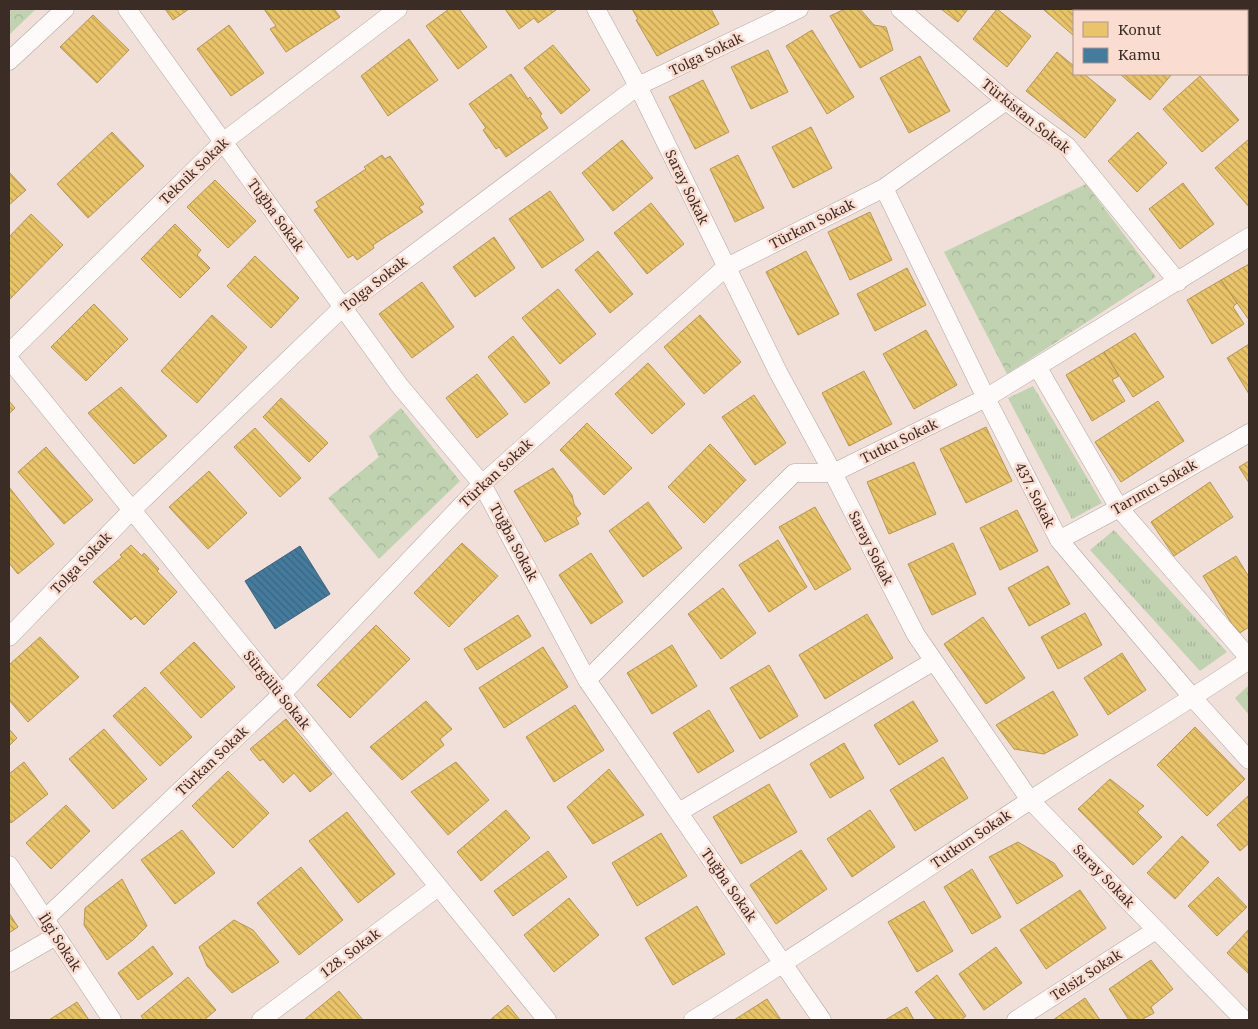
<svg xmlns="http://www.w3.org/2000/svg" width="1258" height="1029" font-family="'Noto Serif',serif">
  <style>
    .grass { fill: url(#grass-tufts) }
    .park { fill: url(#park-crowns) }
    .homes { fill: url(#homes-back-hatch); stroke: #b59656 }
    .public { fill: url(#public-back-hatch); stroke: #426379 }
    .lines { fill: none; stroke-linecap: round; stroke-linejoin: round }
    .minor-casing { stroke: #b2a49f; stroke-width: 19 }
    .secondary-casing { stroke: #b2a49f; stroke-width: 26 }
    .minor { stroke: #fdfaf9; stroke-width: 18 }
    .secondary { stroke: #fdfaf9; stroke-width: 25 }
    .labels { text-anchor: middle; stroke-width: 5; stroke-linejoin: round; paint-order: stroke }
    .street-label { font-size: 14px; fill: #3b2c26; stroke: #fbdcd0 }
  </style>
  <defs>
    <pattern id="grass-tufts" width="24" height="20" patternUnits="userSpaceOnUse" patternTransform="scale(1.25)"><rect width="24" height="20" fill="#c0d2b0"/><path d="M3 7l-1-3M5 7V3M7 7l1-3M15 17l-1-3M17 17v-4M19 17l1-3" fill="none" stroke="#a6b497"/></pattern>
    <pattern id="park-crowns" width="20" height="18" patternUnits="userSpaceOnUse" patternTransform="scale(1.25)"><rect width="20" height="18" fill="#c0d2b0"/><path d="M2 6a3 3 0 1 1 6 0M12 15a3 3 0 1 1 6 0" fill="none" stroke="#a6b497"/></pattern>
    <pattern id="homes-back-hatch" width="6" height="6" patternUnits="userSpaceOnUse" patternTransform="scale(1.25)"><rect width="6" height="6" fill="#e9c46a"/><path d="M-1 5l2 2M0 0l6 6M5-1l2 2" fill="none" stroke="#be9f57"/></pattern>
    <pattern id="public-back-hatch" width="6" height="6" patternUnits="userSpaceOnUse" patternTransform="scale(1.25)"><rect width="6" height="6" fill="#457b9d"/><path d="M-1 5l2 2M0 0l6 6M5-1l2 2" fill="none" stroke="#3b6580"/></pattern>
  </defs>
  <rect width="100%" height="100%" fill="#f1e0da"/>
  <path class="grass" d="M1033,386L1102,503L1072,519L1008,398Z
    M1114,530L1227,652L1200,671L1090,550Z
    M1249,685V715L1235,698Z"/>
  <path class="park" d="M9,9H36L9,35Z
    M1086,184L1156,277L1007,374L944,252Z
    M401,408L460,481L379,559L328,498L379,457L369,436Z"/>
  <path class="homes" d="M165,9H189L173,20Z
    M264,9H334L340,17L286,52L270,29L276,26Z
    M449,9H459L487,47L458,69L426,26Z
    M505,9H555L556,10L538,23L534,18L519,29Z
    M632,9H711L719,24L657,56L636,20L638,19Z
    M845,9H860L874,25L886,27L893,50L860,68L830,16Z
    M941,9H968L958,22Z
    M997,9L1031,36L1007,67L973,39Z
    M1046,9H1128L1126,11H1074V36L1044,10Z
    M93,15L129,50L97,83L60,47Z
    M229,25L264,73L231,96L197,49Z
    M812,30L854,97L827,114L786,46Z
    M409,39L438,80L388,116L361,76Z
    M553,45L590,90L561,114L524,68Z
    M768,50L788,92L751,109L731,67Z
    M1057,52L1074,66V74H1084L1116,100L1085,138L1026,91Z
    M920,56L950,111L909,133L880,78Z
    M511,74L528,99L530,97L542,114L540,116L548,128L506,157L499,147L496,149L483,130L486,128L469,104Z
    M1120,74H1172L1150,100Z
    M1200,76L1239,120L1202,152L1163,109Z
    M703,80L729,132L695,149L669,97Z
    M811,127L832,168L793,188L772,147Z
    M112,132L144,166L88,218L57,184Z
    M1138,132L1167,163L1137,192L1108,161Z
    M1249,139V207L1215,168Z
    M622,140L653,178L613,211L582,173Z
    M382,155L385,159L390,156L424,204L419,207L423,212L373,245L374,248L357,260L353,255L348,258L314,210L319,207L316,202L366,169L364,167Z
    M738,155L764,208L735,222L710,169Z
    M9,172L26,190L9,205Z
    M215,180L256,221L228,248L187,207Z
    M1183,183L1214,224L1180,249L1149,209Z
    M550,191L584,240L542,268L509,219Z
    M651,203L684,244L647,274L614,233Z
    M870,212L892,260L850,280L828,232Z
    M31,214L63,245L9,300V237Z
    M175,224L201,250L197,255L210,268L180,298L141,259Z
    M494,237L515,268L475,297L453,267Z
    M598,251L633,294L610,313L575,270Z
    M806,251L839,314L798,335L766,272Z
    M255,256L299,298L271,328L227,286Z
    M1249,264V320L1221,280Z
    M907,268L926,305L875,331L857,294Z
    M1221,280L1237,303L1233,307L1244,324L1212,344L1187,300Z
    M422,282L454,327L412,358L379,314Z
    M558,289L596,334L560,364L522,318Z
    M94,304L128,339L86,381L51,347Z
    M212,315L247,347L197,403L161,371Z
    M700,315L741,362L704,394L664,347Z
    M926,330L957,385L914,409L883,354Z
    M1135,333L1164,377L1133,397L1104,352Z
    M513,336L550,383L525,403L488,357Z
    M1249,344V394L1227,358Z
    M1104,352L1119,376L1112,380L1125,401L1092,421L1066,375Z
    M648,363L685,404L652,434L615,394Z
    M864,371L892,424L849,446L822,393Z
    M477,374L508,414L477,438L446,398Z
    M121,387L167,436L134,464L88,413Z
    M754,395L786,443L755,465L722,417Z
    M281,398L328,443L309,462L263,417Z
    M9,401L15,408L9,414Z
    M1158,401L1184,441L1121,482L1095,442Z
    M587,423L632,468L604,495L560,450Z
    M986,427L1012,481L966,503L940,449Z
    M255,428L301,478L280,497L234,447Z
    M710,444L746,480L704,523L668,487Z
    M46,447L93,500L64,524L18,472Z
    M1249,461V483L1239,467Z
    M914,462L936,514L889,534L867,482Z
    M553,468L572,495L574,504L581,514L576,518L579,524L545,542L514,491Z
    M209,471L247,513L208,549L169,507Z
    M1210,482L1233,517L1174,556L1151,522Z
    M9,487L54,544L18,574L9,563Z
    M648,502L682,548L643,577L609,531Z
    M815,507L851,569L815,590L779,527Z
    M1017,510L1038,551L1000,570L980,528Z
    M778,540L807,587L769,612L739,565Z
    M462,543L498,576L449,627L414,593Z
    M953,543L976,594L932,615L908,564Z
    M131,545L142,556L144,553L159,569L157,571L177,592L144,625L135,616L131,620L93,582L122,557L120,555Z
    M591,553L623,602L591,624L559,575Z
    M1236,556L1249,577V627L1238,634L1203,576Z
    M1048,566L1070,604L1029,626L1008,588Z
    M723,588L756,633L721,659L688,614Z
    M1085,613L1102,645L1058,669L1041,637Z
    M867,614L893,658L825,699L799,655Z
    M518,615L531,636L477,670L464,649Z
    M983,617L1025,678L986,704L944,644Z
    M376,625L410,659L350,718L317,685Z
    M40,637L79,677L28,722L9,700V665Z
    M194,642L235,687L201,718L160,673Z
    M672,645L697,686L652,714L627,673Z
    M543,647L568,687L504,728L479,688Z
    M1122,653L1146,690L1108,715L1084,678Z
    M769,665L798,716L760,739L730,688Z
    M145,687L192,737L160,766L113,716Z
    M1053,691L1078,735L1044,754L1014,749L996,725Z
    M426,701L452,729L440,739L444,745L402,780L370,747Z
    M913,701L938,741L899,765L874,725Z
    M575,705L604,750L554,782L526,737Z
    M709,710L734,751L698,773L673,733Z
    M286,719L332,774L310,792L294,773L283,783L263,759L260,761L250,749Z
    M1195,727L1245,779L1207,816L1157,765Z
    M9,729L17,738L9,746Z
    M104,729L147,779L113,809L69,759Z
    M844,743L864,778L830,798L810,764Z
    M943,757L968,798L915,831L890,790Z
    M24,762L48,794L11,823L9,820V774Z
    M456,762L489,800L448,835L411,792Z
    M609,769L644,815L593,844L567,807Z
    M228,771L269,813L233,848L192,806Z
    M1110,779L1144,806L1137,812L1162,837L1133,865L1078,809Z
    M769,784L797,832L741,864L713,817Z
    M1249,795V843L1240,851L1217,825Z
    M66,805L90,831L51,869L26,843Z
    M506,810L530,838L481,881L457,852Z
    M870,810L895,847L852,877L827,839Z
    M347,812L395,874L358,903L309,841Z
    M182,830L215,873L175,904L141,860Z
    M661,833L687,876L637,906L612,863Z
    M1182,836L1209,862L1175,899L1147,873Z
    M1018,842L1054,863L1063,876L1017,904L989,857Z
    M801,850L827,889L776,924L750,885Z
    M548,851L567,877L513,916L494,891Z
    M301,867L343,920L299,955L257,903Z
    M972,869L1001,917L972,934L944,887Z
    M1218,877L1247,907L1217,936L1188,906Z
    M122,879L147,926L133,940L107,960L84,925L85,908Z
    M1080,890L1106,928L1046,969L1020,930Z
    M569,898L599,935L554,972L524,935Z
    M924,901L953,951L917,972L888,922Z
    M697,906L725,954L673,985L645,938Z
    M9,913L18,927L9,933Z
    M234,920L253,930L279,962L232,993L207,966L199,947Z
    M1249,929V974L1227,953Z
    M153,946L173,974L138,1000L118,973Z
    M996,947L1022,983L984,1010L959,974Z
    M1151,960L1173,989L1151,1007L1154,1013L1141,1020H1129L1109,989Z
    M937,975L966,1016L961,1020H936L915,992Z
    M188,977L216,1010L204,1020H144L141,1016Z
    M339,991L363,1020H304Z
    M1085,998L1100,1020H1053Z
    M767,999L781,1020H734Z
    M77,1002L89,1020H49Z
    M508,1005L520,1020H490Z
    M907,1007L914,1020H885Z"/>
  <path class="public" d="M300,546L330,594L275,629L245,581Z"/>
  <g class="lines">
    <defs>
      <path id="minor" d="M127,9L399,385L482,484L587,680L822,1020
        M596,9L638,86L778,372L833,473L916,635L1030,800L1244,1020
        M900,9L1006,101L1067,146L1178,282
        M1233,11L1235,9
        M9,61L65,9
        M884,188L986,398L1059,540L1193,698L1249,760
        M9,353L223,142L398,9
        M9,359L547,1020
        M1038,368L1119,508L1249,658
        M1059,540L1119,508L1249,433
        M9,637L131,511L343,307L638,86L799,9
        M587,680L794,473H833L986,398L1249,237
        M679,812L934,661
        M9,865L112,1020
        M45,919L281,695L482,484L725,268L884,188L1006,101
        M9,963L56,936
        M261,1020L438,887
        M693,1020C808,950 917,874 1029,801C1102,753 1177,709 1249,660
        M1016,1020L1156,930"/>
      <path id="secondary" d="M1212,9L1215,11
        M1247,43L1249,46"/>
    </defs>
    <use href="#minor" class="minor-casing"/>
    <use href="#secondary" class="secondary-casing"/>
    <use href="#minor" class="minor"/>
    <use href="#secondary" class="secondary"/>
  </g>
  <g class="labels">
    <g class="street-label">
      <text transform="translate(706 54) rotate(-26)" y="5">Tolga Sokak</text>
      <text transform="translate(1026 116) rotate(39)" y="5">Türkistan Sokak</text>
      <text transform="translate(194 171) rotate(-44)" y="5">Teknik Sokak</text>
      <text transform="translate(687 187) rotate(64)" y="5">Saray Sokak</text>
      <text transform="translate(276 215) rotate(54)" y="5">Tuğba Sokak</text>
      <text transform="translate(812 224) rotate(-27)" y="5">Türkan Sokak</text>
      <text transform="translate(374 284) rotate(-38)" y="5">Tolga Sokak</text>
      <text transform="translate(899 441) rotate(-26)" y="5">Tutku Sokak</text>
      <text transform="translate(496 473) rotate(-43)" y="5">Türkan Sokak</text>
      <text transform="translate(1154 487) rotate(-30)" y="5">Tarımcı Sokak</text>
      <text transform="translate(1035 495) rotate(63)" y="5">437. Sokak</text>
      <text transform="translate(514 542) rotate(62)" y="5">Tuğba Sokak</text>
      <text transform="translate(871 548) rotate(63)" y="5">Saray Sokak</text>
      <text transform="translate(81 563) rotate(-46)" y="5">Tolga Sokak</text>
      <text transform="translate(277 690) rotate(51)" y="5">Sürgülü Sokak</text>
      <text transform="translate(212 761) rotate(-44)" y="5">Türkan Sokak</text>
      <text transform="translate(971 839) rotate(-34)" y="5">Tutkun Sokak</text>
      <text transform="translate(1104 876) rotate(46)" y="5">Saray Sokak</text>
      <text transform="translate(729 885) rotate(55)" y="5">Tuğba Sokak</text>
      <text transform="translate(60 942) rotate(57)" y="5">İlgi Sokak</text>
      <text transform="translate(350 953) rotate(-37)" y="5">128. Sokak</text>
      <text transform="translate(1086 975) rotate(-33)" y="5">Telsiz Sokak</text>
    </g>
  </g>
  <rect width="1258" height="1029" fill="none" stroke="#3b2c26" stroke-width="20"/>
  <rect x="1073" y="10" width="175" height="65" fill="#fbdcd0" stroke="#ae968c"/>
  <rect x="1083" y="22" width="25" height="15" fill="#e9c46a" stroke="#ae968c"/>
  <text x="1118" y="35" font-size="15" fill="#3b2c26">Konut</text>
  <rect x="1083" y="48" width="25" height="15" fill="#457b9d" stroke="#ae968c"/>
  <text x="1118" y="60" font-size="15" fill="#3b2c26">Kamu</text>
</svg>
